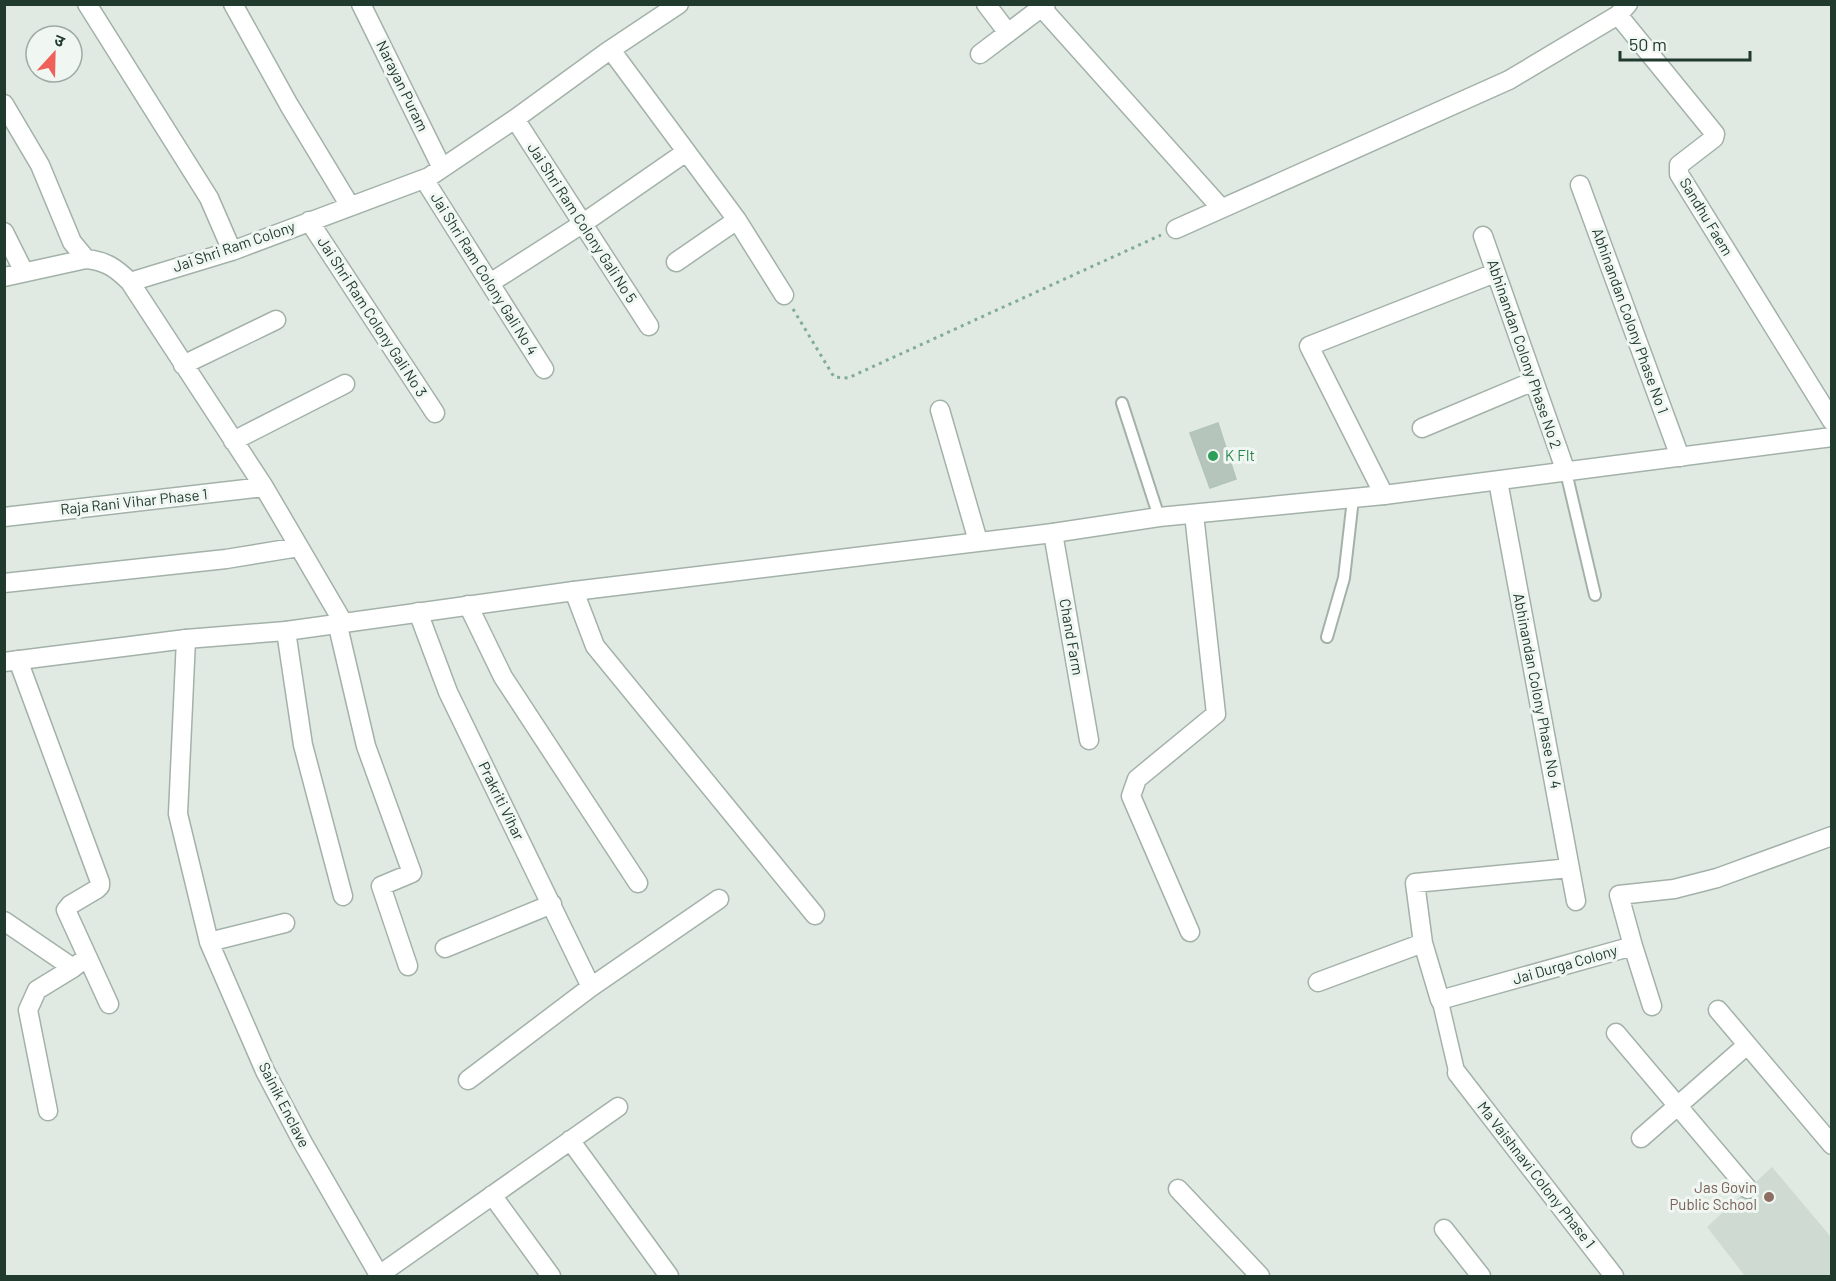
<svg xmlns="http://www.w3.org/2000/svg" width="1836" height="1281" font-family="Barlow,'Noto Sans Devanagari',sans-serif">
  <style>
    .built { fill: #cedad2 }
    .building { fill: #b5c5bc; stroke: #b2c4b9; stroke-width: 1.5 }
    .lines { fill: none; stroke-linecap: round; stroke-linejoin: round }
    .service-casing { stroke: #a3b2a9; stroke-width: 14 }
    .pedestrian-casing { stroke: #a3b2a9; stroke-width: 18 }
    .minor-casing { stroke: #a3b2a9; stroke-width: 21 }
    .tertiary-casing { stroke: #a3b2a9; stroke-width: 21 }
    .path { stroke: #81ad96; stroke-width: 3; stroke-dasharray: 3 4.5; stroke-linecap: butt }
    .service { stroke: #fff; stroke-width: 10 }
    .pedestrian { stroke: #fff; stroke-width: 15 }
    .minor { stroke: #fff; stroke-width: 18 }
    .tertiary { stroke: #fff; stroke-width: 18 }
    .leisure-dot { fill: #2e9e5b; stroke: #f0f7f2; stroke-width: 2 }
    .education-dot { fill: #8d6e63; stroke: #f0f7f2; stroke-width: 2 }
    .labels { text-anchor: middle; stroke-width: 6; stroke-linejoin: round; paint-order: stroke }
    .street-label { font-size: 15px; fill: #213a2e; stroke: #f0f7f2 }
    .leisure-label { font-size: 15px; fill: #27864d; stroke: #f0f7f2; text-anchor: start }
    .education-label { font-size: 15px; fill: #785e54; stroke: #f0f7f2; text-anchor: end }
  </style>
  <rect width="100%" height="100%" fill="#e0eae3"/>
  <path class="built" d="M1772,1167L1831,1237V1276H1745L1707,1227Z"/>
  <path class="building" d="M1218,423L1236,479L1210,488L1190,433Z"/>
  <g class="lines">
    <defs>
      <path id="service" d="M1122,403L1159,517
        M1566,472L1595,595
        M1327,637L1344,578L1353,499"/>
      <path id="pedestrian" d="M1440,1000L1457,1073"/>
      <path id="minor" d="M87,4L209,198L232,251
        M233,4L289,105L350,206
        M361,4L442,168
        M986,4L1008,33
        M1628,4L1618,15L1715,134L1714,138L1679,165V174L1832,421
        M1042,8L1221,208
        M611,50L737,220L784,295
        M980,54L1046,4
        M4,104L40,165L72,242L86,259
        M515,119L649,326
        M424,179L544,369
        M1580,185L1680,457
        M309,221L435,413
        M1176,229L1509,80L1618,15
        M4,232L24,272
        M1483,236L1566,472
        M676,262L737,220
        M4,277L86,259C106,261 116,268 130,282
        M490,283L582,224L686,152
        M183,365L276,320
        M940,410L978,541
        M1422,428L1534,381
        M233,441L345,384
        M1498,481L1576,901
        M1384,495L1309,346L1495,273
        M4,517L264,487
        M1053,533L1089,740
        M4,583L226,559L299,547
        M574,591L595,646L815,915
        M468,605L503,677L638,883
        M418,612L448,692L591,987
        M337,622L366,746L412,873L381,886L408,966
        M343,622L264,487L130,282L232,251L429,177L515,119L607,52L679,4
        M286,631L303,745L343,896
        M186,639L178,814L209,942L265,1071L303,1143L379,1275L618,1107
        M18,660L100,882V886L97,889L70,905L66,910L109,1004
        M4,921L73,968
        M1190,932L1131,796L1137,779L1216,714L1194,514
        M209,942L285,923
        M1423,943L1415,883L1570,868
        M1633,946L1652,1006
        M445,948L552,904
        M1318,982L1423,943L1440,1000L1633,946L1619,895L1674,889L1717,878L1832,836
        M1718,1010L1832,1145
        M1616,1033L1748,1189
        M1457,1073L1614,1276
        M468,1080L591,987L719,899
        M48,1111L28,1010L37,990L73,968L87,957
        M1641,1138L1747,1045
        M570,1140L669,1276
        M1178,1189L1260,1276
        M492,1195L551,1276
        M1444,1229L1481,1276"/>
      <path id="tertiary" d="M4,662L186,639L286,631L574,591L1053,533L1159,517L1384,495L1832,437"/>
    </defs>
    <use href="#service" class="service-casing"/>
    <use href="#pedestrian" class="pedestrian-casing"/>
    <use href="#minor" class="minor-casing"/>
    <use href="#tertiary" class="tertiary-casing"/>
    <path class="path" d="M793,309L834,377L848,378L1161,235"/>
    <use href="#service" class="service"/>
    <use href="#pedestrian" class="pedestrian"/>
    <use href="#minor" class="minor"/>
    <use href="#tertiary" class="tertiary"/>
  </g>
  <circle class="leisure-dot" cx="1213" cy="456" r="6"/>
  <circle class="education-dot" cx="1769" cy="1197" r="6"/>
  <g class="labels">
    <g class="street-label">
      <text transform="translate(402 86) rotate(64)" y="5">Narayan Puram</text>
      <text transform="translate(1706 217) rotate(59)" y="5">Sandhu Faem</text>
      <text transform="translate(582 223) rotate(57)" y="5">Jai Shri Ram Colony Gali No 5</text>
      <text transform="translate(234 247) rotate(-19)" y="5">Jai Shri Ram Colony</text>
      <text transform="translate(484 274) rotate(58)" y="5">Jai Shri Ram Colony Gali No 4</text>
      <text transform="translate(372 317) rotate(57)" y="5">Jai Shri Ram Colony Gali No 3</text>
      <text transform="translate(1630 321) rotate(70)" y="5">Abhinandan Colony Phase No 1</text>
      <text transform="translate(1524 354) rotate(71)" y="5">Abhinandan Colony Phase No 2</text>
      <text transform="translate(134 502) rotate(-6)" y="5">Raja Rani Vihar Phase 1</text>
      <text transform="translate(1071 637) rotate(80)" y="5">Chand Farm</text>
      <text transform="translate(1537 691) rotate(79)" y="5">Abhinandan Colony Phase No 4</text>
      <text transform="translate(501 801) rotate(64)" y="5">Prakriti Vihar</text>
      <text transform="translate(1565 965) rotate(-16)" y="5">Jai Durga Colony</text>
      <text transform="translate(284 1105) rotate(63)" y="5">Sainik Enclave</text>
      <text transform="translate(1536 1175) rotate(52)" y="5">Ma Vaishnavi Colony Phase 1</text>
    </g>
    <g class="leisure-label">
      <text x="1225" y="461">K FIt</text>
    </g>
    <g class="education-label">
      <text x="1757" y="1193">Jas Govin<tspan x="1757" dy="17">Public School</tspan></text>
    </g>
  </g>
  <rect width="1836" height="1281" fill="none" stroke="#213a2e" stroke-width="12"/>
  <g transform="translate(54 54) rotate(22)"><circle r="28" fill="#f0f7f2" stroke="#9daba4" stroke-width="1.5"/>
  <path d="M0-4.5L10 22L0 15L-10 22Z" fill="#ef605a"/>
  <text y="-9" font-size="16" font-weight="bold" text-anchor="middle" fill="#213a2e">उ</text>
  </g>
  <path d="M1620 51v9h130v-9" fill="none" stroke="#213a2e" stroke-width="3"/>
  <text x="1629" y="51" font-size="18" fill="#213a2e" stroke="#f0f7f2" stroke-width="4.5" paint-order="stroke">50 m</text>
</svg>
